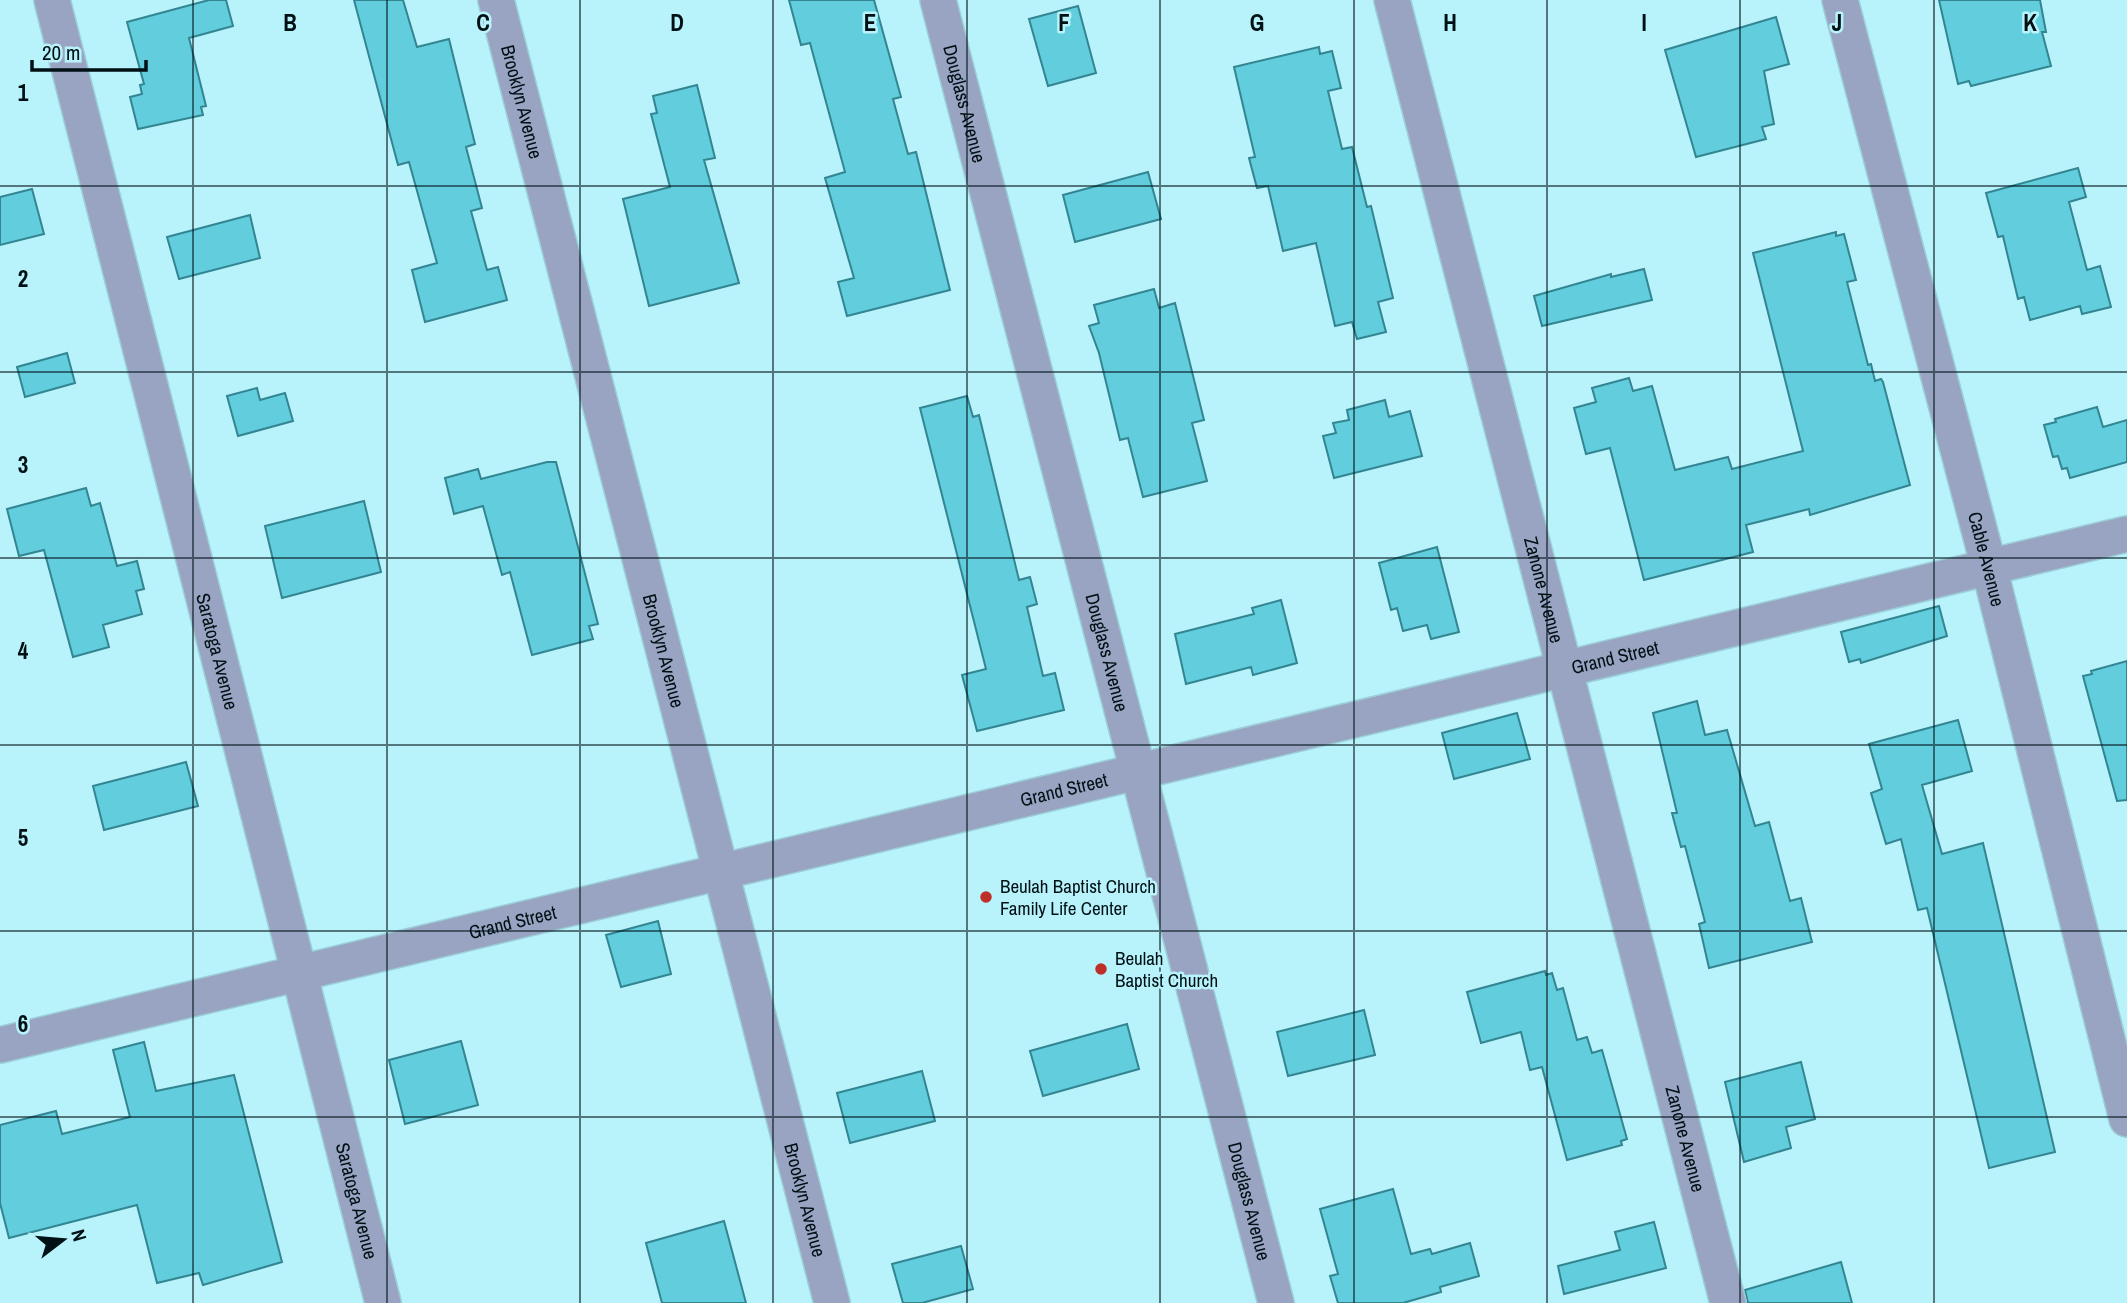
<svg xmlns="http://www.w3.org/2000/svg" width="2127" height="1303" font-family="'Archivo Narrow',sans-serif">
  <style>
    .building { fill: #62cddc; stroke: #328591; stroke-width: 2 }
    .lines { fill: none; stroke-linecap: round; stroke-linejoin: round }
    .street-casing { stroke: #9bced6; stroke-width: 38 }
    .street { stroke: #98a4c2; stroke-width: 35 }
    .grid { fill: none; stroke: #001115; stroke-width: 2; stroke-opacity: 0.55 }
    .poi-dot { fill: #bd2f28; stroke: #b8f2fb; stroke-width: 2.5 }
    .labels { text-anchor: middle; stroke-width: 5; stroke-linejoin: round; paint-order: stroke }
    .street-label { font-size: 19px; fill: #001115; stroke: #b8f2fb }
    .poi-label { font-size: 19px; fill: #001115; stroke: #b8f2fb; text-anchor: start }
    .grid-label { font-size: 23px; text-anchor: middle; font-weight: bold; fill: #001115; stroke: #b8f2fb; stroke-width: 5; stroke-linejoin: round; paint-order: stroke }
  </style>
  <rect width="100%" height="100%" fill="#b8f2fb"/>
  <path class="building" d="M209,0H226L233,26L189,38L206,106L201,107L203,115L138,129L130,97L142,94L140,85L144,84L127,22Z
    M354,0H403L417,47L449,39L475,144L466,147L482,208L471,211L487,270L498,267L507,300L425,322L412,270L437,263L409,162L398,165Z
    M789,0H874L901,97L893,99L908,154L916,152L950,290L847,316L838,282L854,278L825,178L845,172L810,43L801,45Z
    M1939,0H2040L2046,32H2042L2051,66L1971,86L1969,81L1958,84Z
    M1078,6L1096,73L1048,86L1029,19Z
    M1776,17L1789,64L1764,71L1774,124L1762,127L1766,139L1696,157L1665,50Z
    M1319,47L1320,54L1332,51L1341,88L1328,91L1342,149L1352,147L1367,207L1371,206L1393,298L1378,302L1386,332L1357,339L1352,322L1335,326L1316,243L1283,251L1268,186L1257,188L1249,158L1255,157L1234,67Z
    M697,85L715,158L704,160L739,283L649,306L623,199L670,187L651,114L657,113L653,96Z
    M2078,168L2086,197L2069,202L2087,270L2100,266L2111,307L2082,314L2080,306L2030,320L2024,297L2018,299L2003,236L1998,237L1986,193Z
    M1148,172L1161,219L1075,242L1063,195Z
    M32,189L44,234L0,245V197Z
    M250,215L260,258L179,279L167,237Z
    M1836,232V236L1844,234L1856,280L1847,282L1868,365L1871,364L1875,381L1881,379L1883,382L1910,485L1810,515L1809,509L1746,525L1753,552L1644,580L1610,448L1586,454L1574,408L1596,402L1592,388L1629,378L1633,391L1652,386L1675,470L1728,457L1732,469L1803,451L1753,253Z
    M1644,269L1652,300L1542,326L1534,296L1611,274V277Z
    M1154,289L1159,308L1175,303L1204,420L1192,423L1207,481L1143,497L1128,438L1120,440L1099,353L1089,326L1099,323L1094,305Z
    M67,353L75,383L25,397L17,367Z
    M257,388L260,400L285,393L293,421L238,436L227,396Z
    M967,396L973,417L979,415L1019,580L1030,577L1037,604L1027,607L1043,676L1055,673L1064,710L977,731L962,675L986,669L920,408Z
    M1385,400L1389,417L1410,411L1422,456L1334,478L1323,436L1336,433L1333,423L1349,420L1347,410Z
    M2097,407L2103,427L2127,420V462L2070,478L2067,468L2062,469L2058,456L2053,457L2044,425L2056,422L2055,419Z
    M547,462H556L598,624L589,626L593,639L532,655L510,572L502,575L483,506L454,514L445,478L478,469L481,479Z
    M86,488L91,506L100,503L117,566L137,561L144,589L136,591L142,614L103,625L109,647L73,657L44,550L19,556L7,509Z
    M364,501L381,572L282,598L265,526Z
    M1437,547L1459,632L1431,639L1427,625L1403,631L1397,608L1391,610L1379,563Z
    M1281,600L1297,663L1253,675L1251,667L1186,684L1175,634L1254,614L1252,608Z
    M1939,606L1947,636L1861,663L1860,659L1849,662L1841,632Z
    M2127,661V800L2117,801L2083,676L2092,674L2091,671Z
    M1697,701L1705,735L1727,730L1755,826L1769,822L1790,901L1801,898L1812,942L1709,968L1699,924L1705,922L1685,846L1681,847L1672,813H1677L1653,713Z
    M1517,713L1530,759L1454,779L1442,733Z
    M1958,720L1972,771L1922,785L1942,854L1983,843L2055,1152L1989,1168L1927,908L1918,910L1901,839L1886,844L1871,793L1882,789L1869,744Z
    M186,762L198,806L104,830L93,786Z
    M658,921L671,974L621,987L606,935Z
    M1545,971L1546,975L1552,973L1557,990L1563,988L1577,1040L1587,1037L1592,1053L1602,1050L1627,1139L1621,1141L1622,1145L1567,1160L1542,1067L1530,1070L1521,1032L1481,1043L1467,992Z
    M1364,1010L1375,1055L1288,1076L1277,1032Z
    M1127,1024L1139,1069L1043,1096L1030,1051Z
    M461,1041L478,1105L405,1124L389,1060Z
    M144,1042L156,1091L234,1075L282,1262L203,1285L199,1273L157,1283L137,1205L9,1238L0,1203V1125L56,1111L62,1134L130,1117L113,1050Z
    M1801,1062L1815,1119L1786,1127L1791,1148L1744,1162L1725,1082Z
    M922,1071L935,1121L850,1143L837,1093Z
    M1393,1189L1411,1254L1430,1249L1432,1254L1470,1243L1479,1276L1440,1287L1441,1292L1403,1303H1338L1330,1276L1338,1274L1320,1209Z
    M724,1221L746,1303H662L646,1243Z
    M1654,1222L1666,1268L1564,1294L1558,1266L1620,1250L1615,1232Z
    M961,1246L973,1289L922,1303H903L892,1264Z
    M1841,1262L1852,1303H1748L1745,1290Z"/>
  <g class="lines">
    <defs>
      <g id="street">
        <path id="s1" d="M52,0L383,1303"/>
        <path id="s2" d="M496,0L832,1303"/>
        <path id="s3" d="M938,0L1276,1303"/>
        <path id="s4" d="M1392,0L1728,1303"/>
        <path id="s5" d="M1840,0L1989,567L2127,1119"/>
        <path id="s6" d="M0,1045L2127,534"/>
      </g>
    </defs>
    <use href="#street" class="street-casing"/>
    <use href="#street" class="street"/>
  </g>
  <path class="grid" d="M193,0V1303M387,0V1303M580,0V1303M773,0V1303M967,0V1303M1160,0V1303M1354,0V1303M1547,0V1303M1740,0V1303M1934,0V1303M0,186H2127M0,372H2127M0,558H2127M0,745H2127M0,931H2127M0,1117H2127"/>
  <g class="poi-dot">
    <circle cx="986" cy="897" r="7"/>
    <circle cx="1101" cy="969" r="7"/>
  </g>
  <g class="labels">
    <g class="street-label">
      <text dy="7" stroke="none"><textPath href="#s2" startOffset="105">Brooklyn Avenue</textPath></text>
      <text dy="7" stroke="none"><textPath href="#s3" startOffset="107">Douglass Avenue</textPath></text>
      <text dy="7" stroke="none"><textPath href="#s5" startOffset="578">Cable Avenue</textPath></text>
      <text dy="7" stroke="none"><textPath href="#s4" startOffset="609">Zanone Avenue</textPath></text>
      <text dy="7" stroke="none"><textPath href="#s3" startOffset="674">Douglass Avenue</textPath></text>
      <text dy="7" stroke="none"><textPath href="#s1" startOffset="672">Saratoga Avenue</textPath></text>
      <text dy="7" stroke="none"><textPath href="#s2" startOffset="672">Brooklyn Avenue</textPath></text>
      <text dy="7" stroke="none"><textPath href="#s6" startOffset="1661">Grand Street</textPath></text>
      <text dy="7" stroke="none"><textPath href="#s6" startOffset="1094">Grand Street</textPath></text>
      <text dy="7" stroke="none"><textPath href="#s6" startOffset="527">Grand Street</textPath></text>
      <text dy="7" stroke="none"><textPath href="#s4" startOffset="1176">Zanone Avenue</textPath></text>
      <text dy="7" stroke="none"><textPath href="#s3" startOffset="1241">Douglass Avenue</textPath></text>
      <text dy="7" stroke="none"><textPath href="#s1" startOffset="1239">Saratoga Avenue</textPath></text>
      <text dy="7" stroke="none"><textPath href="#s2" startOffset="1239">Brooklyn Avenue</textPath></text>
    </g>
    <g class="poi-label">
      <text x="1000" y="893">Beulah Baptist Church<tspan x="1000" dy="22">Family Life Center</tspan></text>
      <text x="1115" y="965">Beulah<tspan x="1115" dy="22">Baptist Church</tspan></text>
    </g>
  </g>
  <g class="grid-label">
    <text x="290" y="31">B</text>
    <text x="483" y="31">C</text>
    <text x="677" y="31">D</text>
    <text x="870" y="31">E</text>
    <text x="1064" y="31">F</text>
    <text x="1257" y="31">G</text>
    <text x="1450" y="31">H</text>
    <text x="1644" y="31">I</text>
    <text x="1837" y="31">J</text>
    <text x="2030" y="31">K</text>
    <text x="23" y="101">1</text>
    <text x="23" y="287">2</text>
    <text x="23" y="473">3</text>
    <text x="23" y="659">4</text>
    <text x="23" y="846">5</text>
    <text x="23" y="1032">6</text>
  </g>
  <g transform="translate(63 1240) rotate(74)" stroke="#b8f2fb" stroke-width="5" paint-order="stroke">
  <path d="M0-5L12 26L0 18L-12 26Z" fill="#001115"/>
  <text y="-10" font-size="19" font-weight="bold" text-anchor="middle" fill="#001115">N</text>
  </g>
  <path d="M32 60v10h114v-10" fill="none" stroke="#001115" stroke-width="3.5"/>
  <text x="42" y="60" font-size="21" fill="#001115" stroke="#b8f2fb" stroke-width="5" paint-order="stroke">20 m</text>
</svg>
